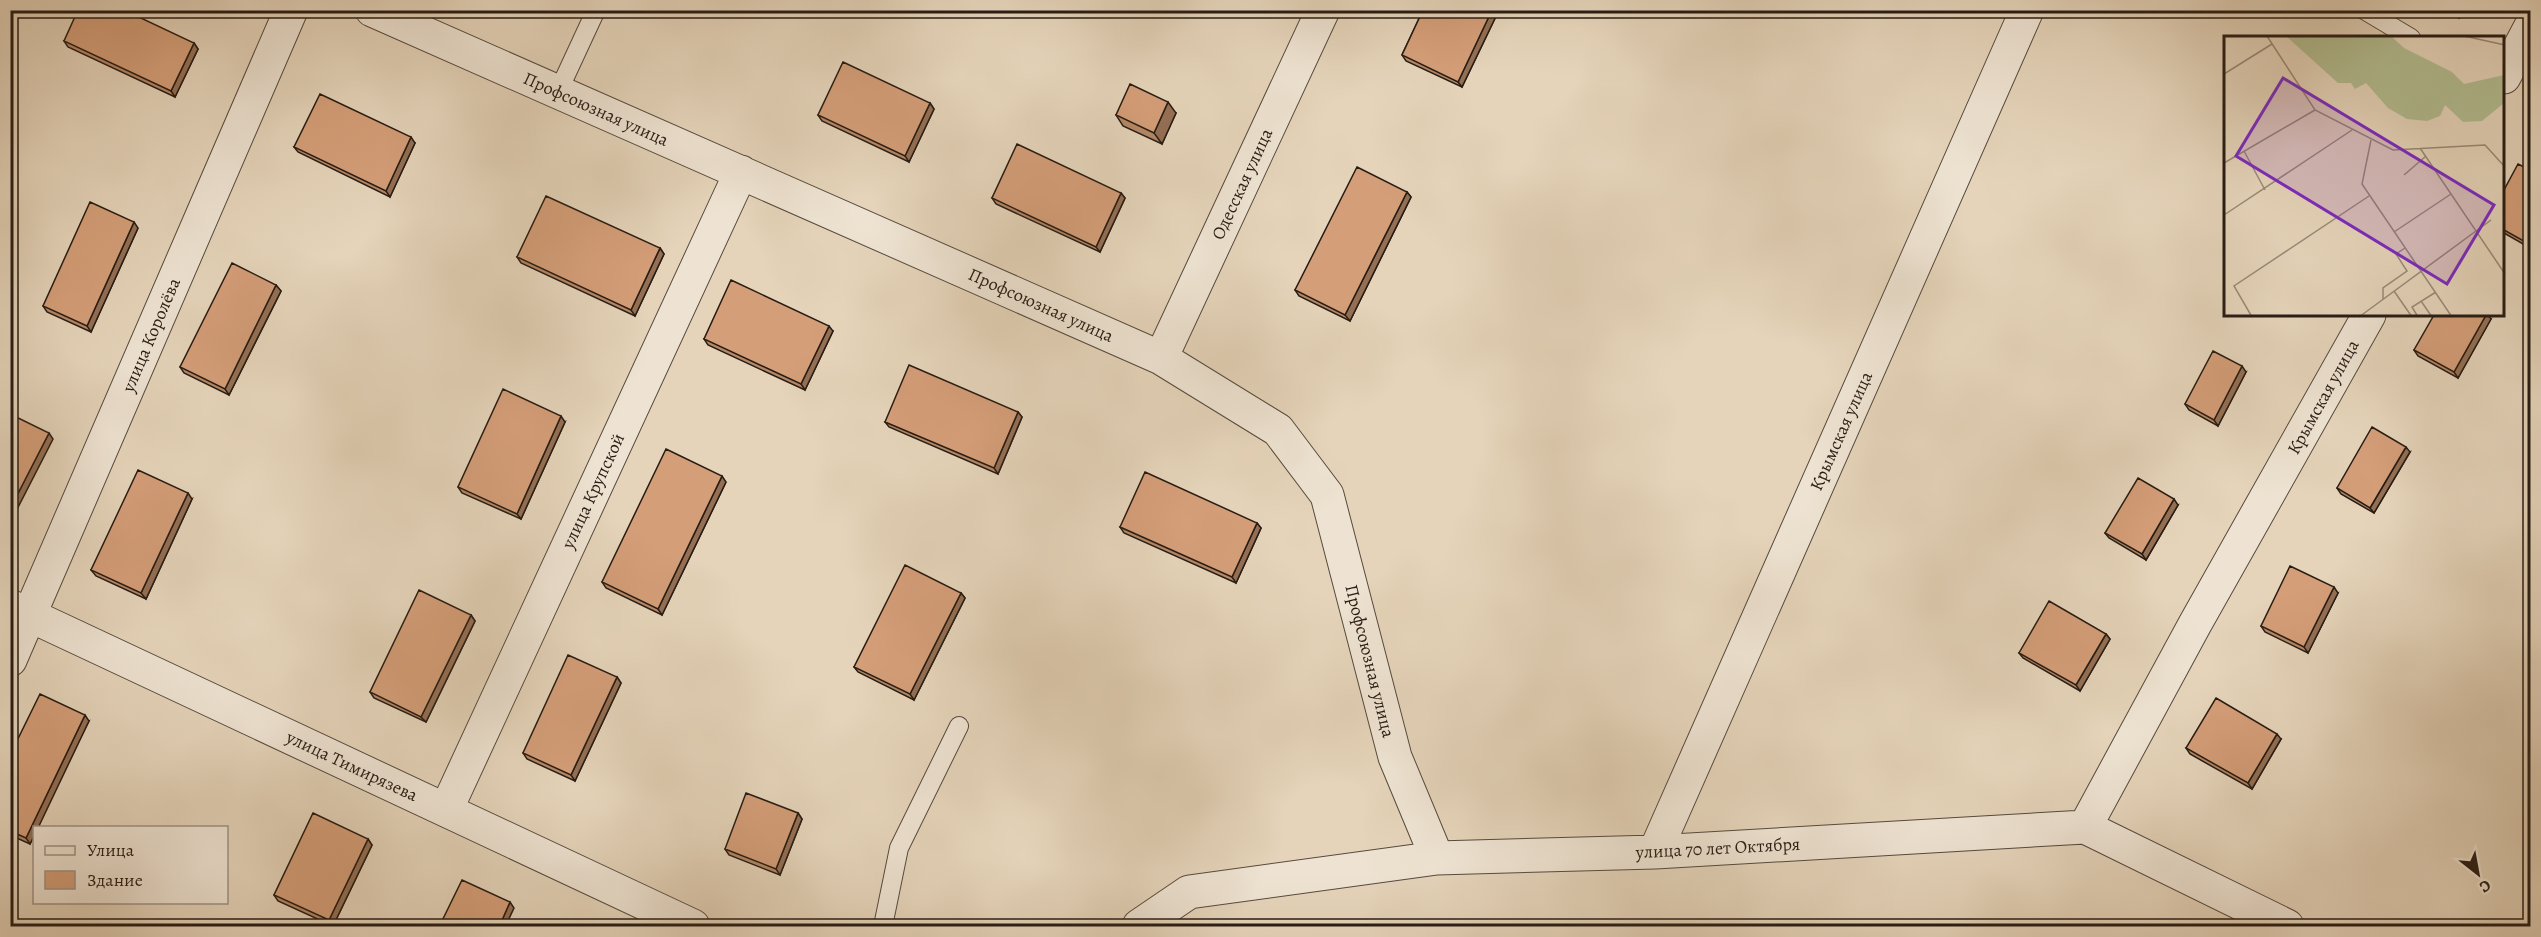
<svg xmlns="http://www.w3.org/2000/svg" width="2541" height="937" font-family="Alegreya,serif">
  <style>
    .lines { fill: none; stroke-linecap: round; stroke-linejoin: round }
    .lane-casing { stroke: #564a3e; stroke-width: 20 }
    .street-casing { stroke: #564a3e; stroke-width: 35 }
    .lane { stroke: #eee3d2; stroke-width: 18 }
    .street { stroke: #eee3d2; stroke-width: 33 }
    .wall { fill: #b68867; stroke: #271c14; stroke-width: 1.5 }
    .shaded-wall { fill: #946f54; stroke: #271c14; stroke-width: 1.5 }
    .building { fill: #d49e78; stroke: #271c14; stroke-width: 1.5 }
    .labels { text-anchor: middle; stroke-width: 4.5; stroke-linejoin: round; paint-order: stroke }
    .street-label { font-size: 18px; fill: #271c14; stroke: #eee3d2 }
    .inset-road { fill: none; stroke: #998a78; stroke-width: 1.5 }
    .view { fill: #7b2cbf; fill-opacity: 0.15; stroke: #7b2cbf; stroke-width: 3 }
    .inset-edge { fill: none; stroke: #271c14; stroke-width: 3 }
  </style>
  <rect width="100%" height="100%" fill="#e5d4ba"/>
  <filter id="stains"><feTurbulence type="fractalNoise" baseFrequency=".00333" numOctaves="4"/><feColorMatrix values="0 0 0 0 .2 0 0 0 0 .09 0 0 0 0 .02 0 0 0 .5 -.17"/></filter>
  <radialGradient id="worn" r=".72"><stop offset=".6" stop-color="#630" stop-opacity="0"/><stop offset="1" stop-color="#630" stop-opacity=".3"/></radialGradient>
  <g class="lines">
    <defs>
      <path id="lane" d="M2364,10L2411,38
        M558,92L596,10
        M883,926L899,848L959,726"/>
      <path id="street" d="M372,10L1161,358L1278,430L1327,495L1395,757L1437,858
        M2504,77L2530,28
        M1161,358L1323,10
        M10,606L693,926
        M10,660L291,10
        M446,810L741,172
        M2085,827L2195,624L2369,315
        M1655,852L2027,10
        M1139,926L1189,892L1437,858L1655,852L2085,827L2287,926"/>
    </defs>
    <use href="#lane" class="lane-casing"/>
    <use href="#street" class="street-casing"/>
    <use href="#lane" class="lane"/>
    <use href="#street" class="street"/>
  </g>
  <path class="wall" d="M1423,10H1499L1462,87L1406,61L1402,55Z
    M2445,10H2464L2459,18Z
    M64,41L194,43L198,49L175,97L68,47Z
    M930,103L934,109L909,162L822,121L818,115Z
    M1176,113L1162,144L1123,126L1116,115Z
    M415,143L390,197L298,152L294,147Z
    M2530,170V248L2504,233V190Z
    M1407,192L1411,197L1350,321L1299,296L1295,290Z
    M1121,193L1125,198L1100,252L996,204L992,198Z
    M138,228L91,332L47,312L43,306Z
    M660,248L664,254L635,316L521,263L517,257Z
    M276,285L281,291L229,395L184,373L180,367Z
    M2491,319L2458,378L2418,356L2414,350Z
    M833,331L805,390L708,345L704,339Z
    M2246,372L2218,426L2189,410L2185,404Z
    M1018,412L1022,417L998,474L889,427L885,422Z
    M565,422L521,519L462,493L458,487Z
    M2410,452L2374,513L2341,494L2337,488Z
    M726,482L662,615L606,588L602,582Z
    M192,499L146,599L96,576L91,570Z
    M2178,505L2146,560L2109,538L2105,533Z
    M1257,523L1261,528L1236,583L1124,533L1120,527Z
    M961,593L965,598L914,700L858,672L854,667Z
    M2338,593L2308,653L2265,632L2261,626Z
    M471,615L475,621L426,722L374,698L370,692Z
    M2106,634L2110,639L2080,691L2023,658L2019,653Z
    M617,677L621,683L575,781L527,759L523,753Z
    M89,721L34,828V836L30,844L10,835V755Z
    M2281,739L2252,789L2190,754L2186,748Z
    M798,813L802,819L780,875L729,855L725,849Z
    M368,839L372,845L333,926L278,901L274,895Z"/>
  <path class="shaded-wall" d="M1492,10H1499L1462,87L1458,82Z
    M2454,10H2464L2459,18Z
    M194,43L198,49L175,97L171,91Z
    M1168,102L1176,113L1162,144L1154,133Z
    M930,103L934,109L909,162L905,156Z
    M411,137L415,143L390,197L386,191Z
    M1407,192L1411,197L1350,321L1345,315Z
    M1121,193L1125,198L1100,252L1096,247Z
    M134,222L138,228L91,332L87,326Z
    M660,248L664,254L635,316L631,310Z
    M276,285L281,291L229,395L225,389Z
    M2486,315H2488L2491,319L2458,378L2454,372Z
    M829,326L833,331L805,390L801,384Z
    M2242,366L2246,372L2218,426L2214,420Z
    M1018,412L1022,417L998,474L994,468Z
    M561,416L565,422L521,519L517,514Z
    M49,433L53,439L10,523V509Z
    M2406,447L2410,452L2374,513L2370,508Z
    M722,476L726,482L662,615L658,609Z
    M188,493L192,499L146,599L141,593Z
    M2174,499L2178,505L2146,560L2142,554Z
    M1257,523L1261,528L1236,583L1232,577Z
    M2334,587L2338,593L2308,653L2304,647Z
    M961,593L965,598L914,700L910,694Z
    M471,615L475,621L426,722L421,717Z
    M2106,634L2110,639L2080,691L2076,685Z
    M617,677L621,683L575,781L571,775Z
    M85,715L89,721L38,828H34V836L30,844L26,838Z
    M2277,734L2281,739L2252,789L2248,783Z
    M798,813L802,819L780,875L776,869Z
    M368,839L372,845L333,926L329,920Z
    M510,902L514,908L505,927H499Z"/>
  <path class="building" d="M78,10H124L194,43L171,91L64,41Z
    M1423,10H1492L1458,82L1402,55Z
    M843,62L930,103L905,156L818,115Z
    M1130,84L1168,102L1154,133L1116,115Z
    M320,94L411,137L386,191L294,147Z
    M1017,144L1121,193L1096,247L992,198Z
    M2518,164L2530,170V242L2529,244L2504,230V190Z
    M1357,167L1407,192L1345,315L1295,290Z
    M546,196L660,248L631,310L517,257Z
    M90,202L134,222L87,326L43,306Z
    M232,263L276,285L225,389L180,367Z
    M731,280L829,326L801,384L704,339Z
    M2434,315H2486L2454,372L2414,350Z
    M2213,351L2242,366L2214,420L2185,404Z
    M909,365L1018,412L994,468L885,422Z
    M503,389L561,416L517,514L458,487Z
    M10,414L49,433L10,509Z
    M2372,427L2406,447L2370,508L2337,488Z
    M666,449L722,476L658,609L602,582Z
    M138,470L188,493L141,593L91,570Z
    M1145,472L1257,523L1232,577L1120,527Z
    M2138,478L2174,499L2142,554L2105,533Z
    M905,565L961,593L910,694L854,667Z
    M2290,566L2334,587L2304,647L2261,626Z
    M419,590L471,615L421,717L370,692Z
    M2049,601L2106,634L2076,685L2019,653Z
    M568,655L617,677L571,775L523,753Z
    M40,694L85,715L26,838L10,831V755Z
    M2216,698L2277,734L2248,783L2186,748Z
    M746,793L798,813L776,869L725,849Z
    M313,813L368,839L329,920L274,895Z
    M462,880L510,902L499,927H439Z"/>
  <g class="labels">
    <g class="street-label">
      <text transform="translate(596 109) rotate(24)" y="6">Профсоюзная улица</text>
      <text transform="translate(1242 184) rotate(-65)" y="6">Одесская улица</text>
      <text transform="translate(1041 305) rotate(24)" y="6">Профсоюзная улица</text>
      <text transform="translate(151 335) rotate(-67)" y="6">улица Королёва</text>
      <text transform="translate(2323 397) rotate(-61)" y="6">Крымская улица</text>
      <text transform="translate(1841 431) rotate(-66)" y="6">Крымская улица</text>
      <text transform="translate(593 491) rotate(-65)" y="6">улица Крупской</text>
      <text transform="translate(1370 661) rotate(76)" y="6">Профсоюзная улица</text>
      <text transform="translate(352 766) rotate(25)" y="6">улица Тимирязева</text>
      <text transform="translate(1718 848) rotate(-3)" y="6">улица 70 лет Октября</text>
    </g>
  </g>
  <g transform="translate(2224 36)">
    <rect width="280" height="280" fill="#e5d4ba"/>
    <path d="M62,0H167L180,12L228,36L240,48L280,39V67L258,85L239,86L221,69L216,80L203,85L183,83L164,72L142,47L131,53L127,47H114Z" fill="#b2bd91"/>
    <path class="inset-road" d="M43,0L91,74L169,114L261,109L281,131M240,0L281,9M0,38L48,8M147,104L138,148L228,281M196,112L281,238M20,115L41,154M0,127L91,74M180,139L202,120M0,179L128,94M170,196L227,158M170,255L188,281M159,264V252L183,235L172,218L181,212M197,265L208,281M28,281L10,250L145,160M135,281L267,184M194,281L188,271L212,256"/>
    <path class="view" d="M59,42L270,169L223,248L12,120Z"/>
    <rect width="280" height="280" class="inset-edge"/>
  </g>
  <rect width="2541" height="937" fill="none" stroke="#e5d4ba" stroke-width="36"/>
  <rect x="12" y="12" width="2517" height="913" fill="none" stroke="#271c14" stroke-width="3"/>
  <rect x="18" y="18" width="2505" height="901" fill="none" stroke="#271c14" stroke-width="1.5"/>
  <rect x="33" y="826" width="195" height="78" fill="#eee3d2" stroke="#9e9386" stroke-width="1.5"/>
  <rect x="45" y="846" width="30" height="9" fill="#eee3d2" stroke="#9e9386" stroke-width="1.5"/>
  <text x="87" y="856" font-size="18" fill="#271c14">Улица</text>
  <rect x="45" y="871" width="30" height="18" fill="#d49e78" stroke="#9e9386" stroke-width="1.5"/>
  <text x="87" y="886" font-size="18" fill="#271c14">Здание</text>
  <g transform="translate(2478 874) rotate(149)" stroke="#eee3d2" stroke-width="4.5" paint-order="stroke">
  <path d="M0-4.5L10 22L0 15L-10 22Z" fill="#271c14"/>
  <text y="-9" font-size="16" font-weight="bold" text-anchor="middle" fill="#271c14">С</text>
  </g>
  <rect width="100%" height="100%" filter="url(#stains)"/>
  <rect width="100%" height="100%" fill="url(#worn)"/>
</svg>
